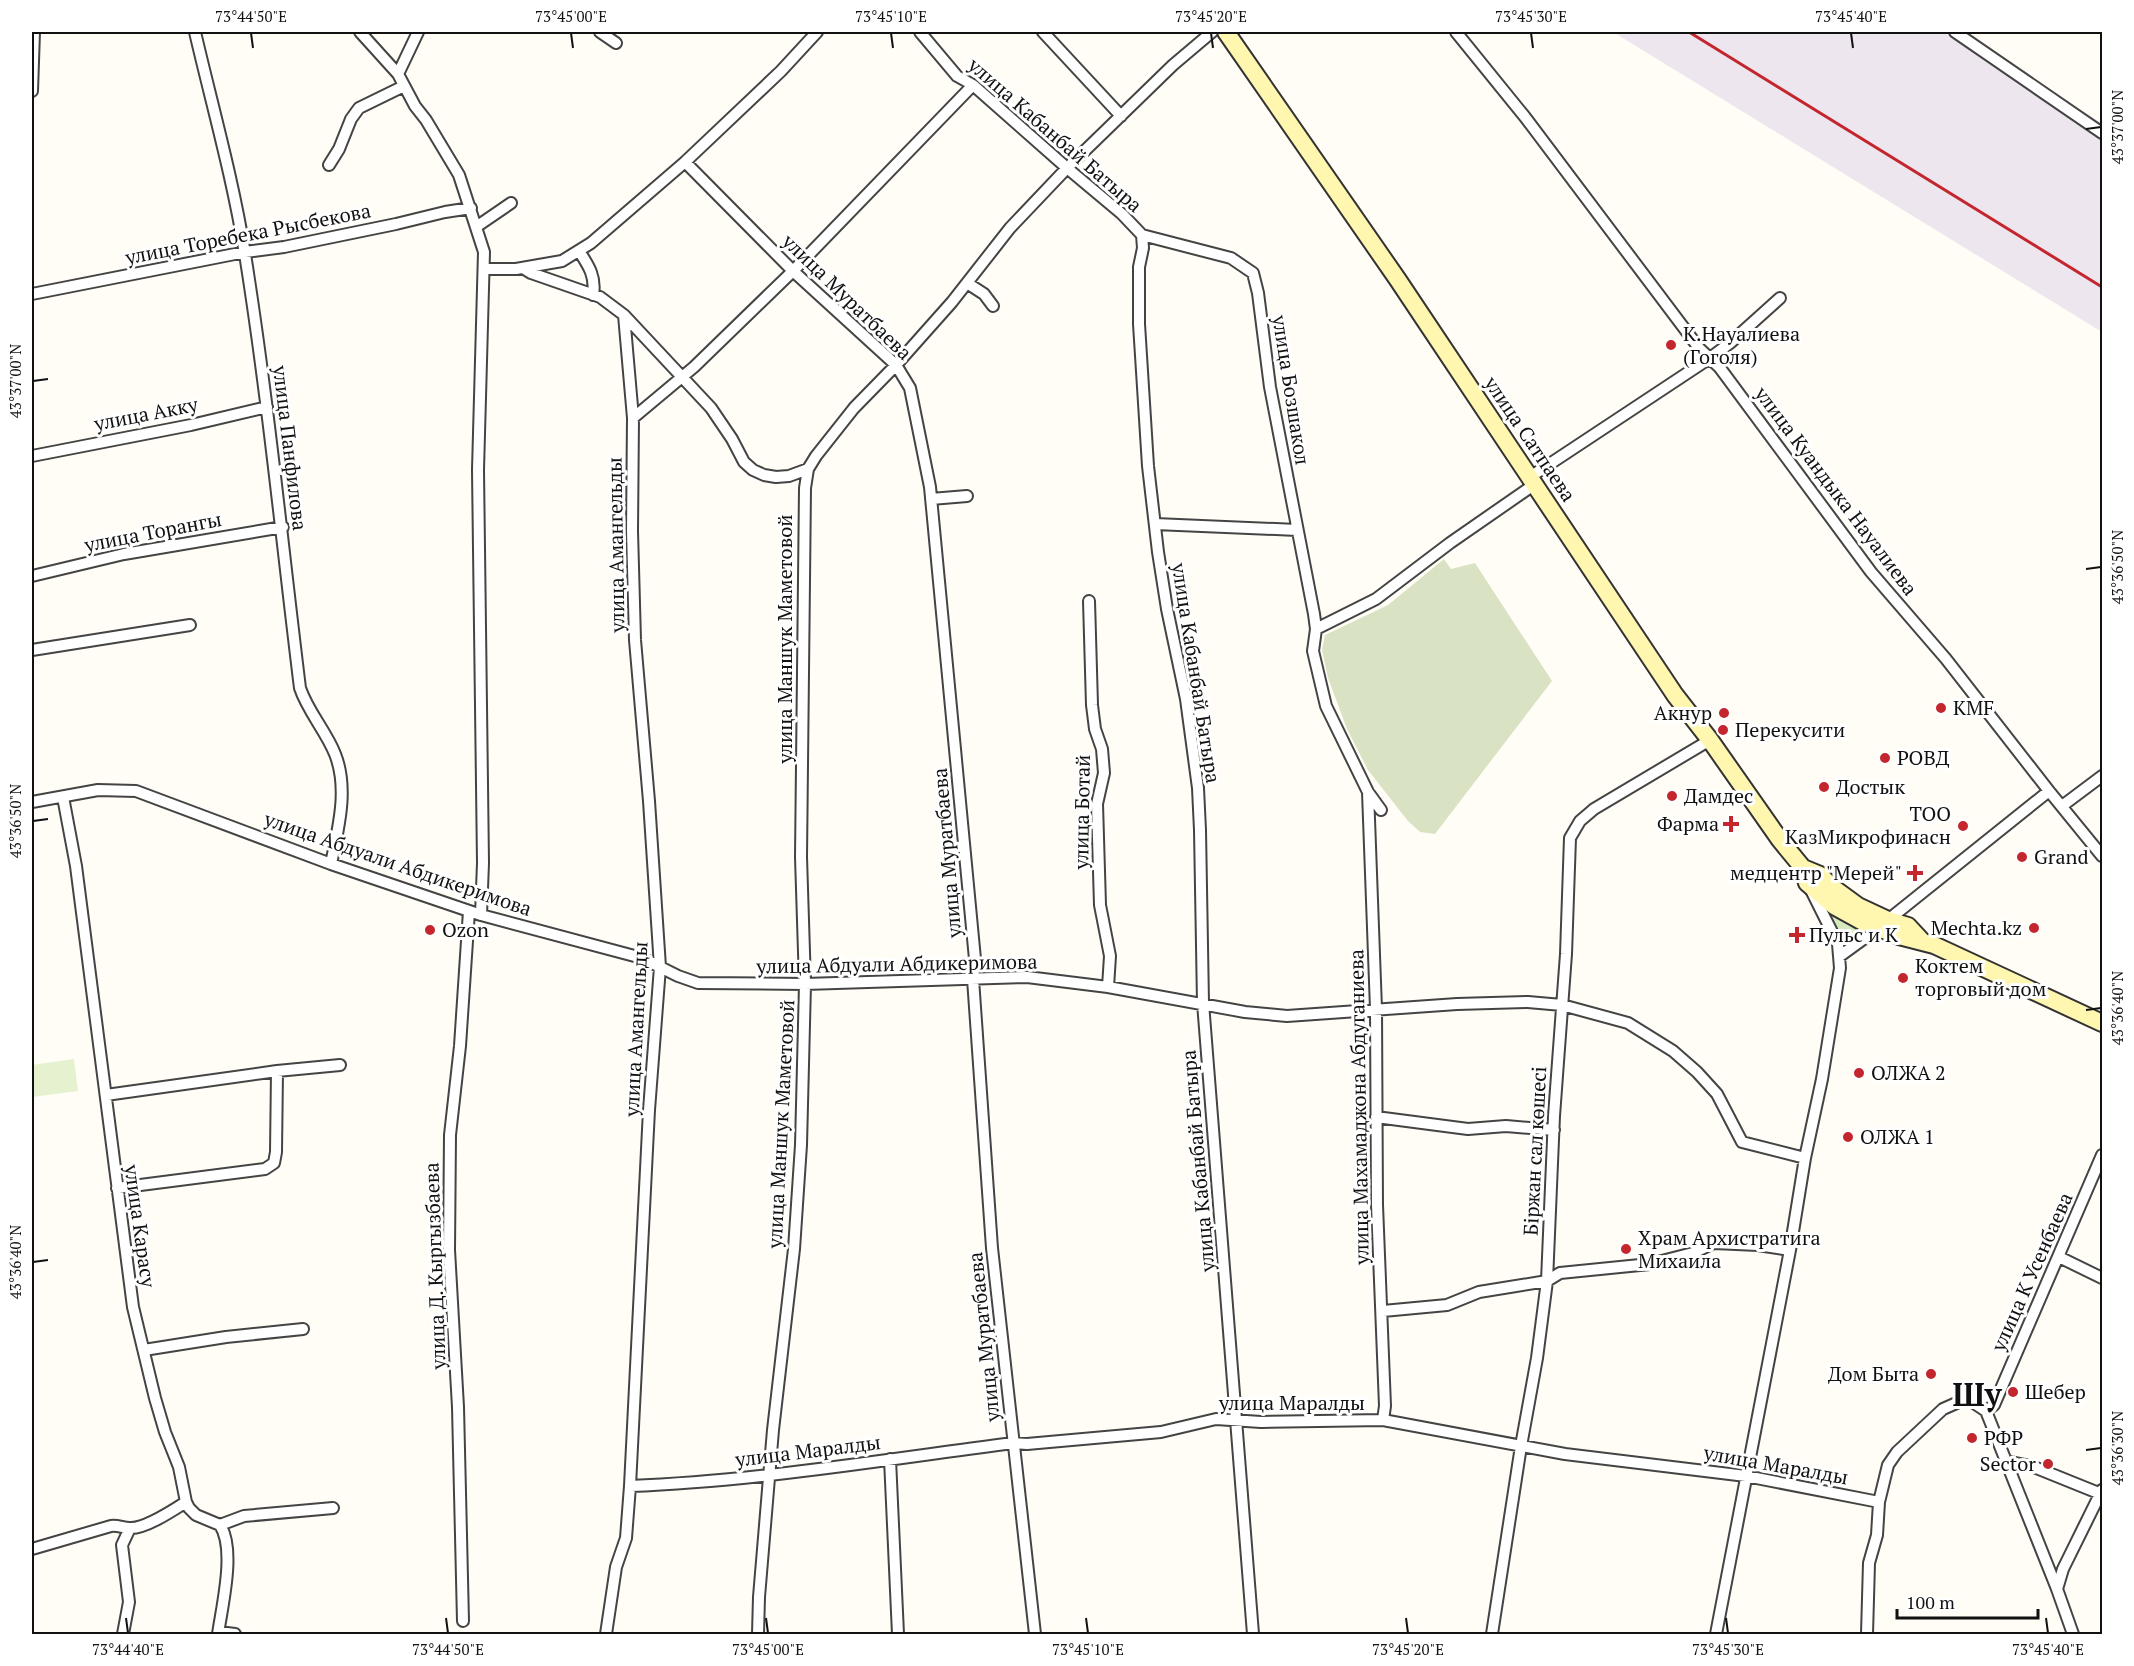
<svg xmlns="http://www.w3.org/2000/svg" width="2134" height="1666" font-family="'PT Serif',serif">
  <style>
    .industrial { fill: #eee6ef }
    .green { fill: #d5ebbd }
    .cemetery { fill: #d9e3c4 }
    .pitch { fill: #e6f2cf }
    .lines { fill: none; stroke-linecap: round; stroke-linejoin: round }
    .street-casing { stroke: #444; stroke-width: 14 }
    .secondary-casing { stroke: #333; stroke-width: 20 }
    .street { stroke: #fff; stroke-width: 10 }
    .secondary { stroke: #fff6b0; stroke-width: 16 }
    .rail { stroke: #c4262e; stroke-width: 3 }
    .ticks { fill: none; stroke: #111; stroke-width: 2 }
    .poi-dot { fill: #c4262e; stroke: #fff; stroke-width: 2 }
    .labels { text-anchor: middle; stroke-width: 6; stroke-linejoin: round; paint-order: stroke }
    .street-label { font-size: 20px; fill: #111; stroke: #fff }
    .poi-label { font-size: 20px; fill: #111; stroke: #fff; text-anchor: start }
    .town-label { font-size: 32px; font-weight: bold; fill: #111; stroke: #fff }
    .neatline { fill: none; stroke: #111; stroke-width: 2 }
    .ticks-label { font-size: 15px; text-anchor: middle; fill: #111 }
  </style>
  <rect width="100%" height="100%" fill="#fffdf5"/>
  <path class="industrial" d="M1613,32H1954L2102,123V332Z"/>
  <path class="green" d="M1834,908L1868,923L1867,937L1849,949C1845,949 1838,948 1835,946C1819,938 1824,918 1834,908Z"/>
  <path class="cemetery" d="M1444,559L1451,569L1475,563L1552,681L1435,834L1420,832L1408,821L1368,770L1347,729L1328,678L1322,650L1325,635L1388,605Z"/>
  <path class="pitch" d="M74,1059L78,1091L32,1097V1065Z"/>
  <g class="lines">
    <defs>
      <path id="street" d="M195,32C212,105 233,179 245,254C268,398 282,543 300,688C308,712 326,731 335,754C349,789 338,829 331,864
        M360,32L398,74L415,106L426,120L459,175L484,252L478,470L483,863L481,915
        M600,32L616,43
        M920,32L957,76L973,85L1067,168L1122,214L1142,235L1143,248L1139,267V324L1148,466L1158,552L1167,609L1186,699L1198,788L1200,830L1203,1003L1253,1634
        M1043,32L1121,116
        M1456,32L1525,117L1699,348L1720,368L1871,572L1946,659L2049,791L2102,856
        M1955,32L2102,133
        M398,74L418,32
        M32,91L34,32
        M685,162L793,271L896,365L910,388L930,487L975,959L973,979L992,1248L1035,1634
        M329,165L339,149L351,119L359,108L404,86
        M476,227L511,203
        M1142,235L1231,258L1253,273L1258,293L1270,387L1314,614L1316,629L1313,651L1326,706L1368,792L1381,810
        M579,251C589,266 596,277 593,295
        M523,268L531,273L600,297L624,315L711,408L732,439L744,462L753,470L764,475L776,477L789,476L808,469
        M484,269H516L562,261L591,243L685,162L781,71L817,32
        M967,283L984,294L993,306
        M32,294L245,252L284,247L396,224L445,212L471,208
        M633,418L694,367L793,271L973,85
        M32,456L191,425L267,407
        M1530,477L1710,358L1730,343L1780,298
        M931,499L967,496
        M1155,524L1297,530
        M32,576L124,554L283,527
        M1089,601L1092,705L1095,729L1102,749L1104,773L1097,804L1100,905L1110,956L1108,987
        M1316,629L1376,599L1450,543L1535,484
        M32,650L190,625
        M1368,792L1376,1009L1377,1205L1385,1406L1383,1420
        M63,797L76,866L133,1307L155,1398L165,1432L179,1467L186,1502L189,1508L196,1515L220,1525C236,1549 222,1606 218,1634
        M32,802L98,790L136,791L331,864L481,915L642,958L678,976L698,983L805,984L1027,977L1108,987L1245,1012L1287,1016L1457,1004L1528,1002L1562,1005L1628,1023L1673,1051L1697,1072L1717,1094L1742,1142L1805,1158
        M2062,806L2102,776
        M1888,920L2049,791
        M1840,956L1862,940L1884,930
        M106,1095L277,1071L340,1065
        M1376,1117L1468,1129L1506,1126L1554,1130
        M117,1188L265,1169L274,1163L276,1152L277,1071
        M2059,1257L2102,1278
        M1383,1311L1447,1305L1479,1292L1547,1281L1560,1273L1650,1264L1693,1253L1714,1243L1758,1245L1790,1250
        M144,1350L226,1337L303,1329
        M1986,1411L1994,1405L2102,1155
        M1986,1411L2057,1589L2073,1634
        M890,1459L898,1634
        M2006,1461L2034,1467L2101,1494
        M630,1486C759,1481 887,1459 1014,1443L1027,1444L1161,1432L1216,1419L1261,1422L1383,1420L1565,1454L1746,1476L1879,1502
        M220,1525L244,1516L333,1508
        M32,1549L111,1526C118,1525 123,1528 130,1528C145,1529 172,1511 186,1502
        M2057,1589L2063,1569L2102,1490
        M463,1621L458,1407L449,1250L450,1135L460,1046L469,911
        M219,1632L235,1634
        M123,1634L129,1602L122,1545L130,1528
        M606,1634L616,1567L626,1538L630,1486L649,1110L660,967L649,801L635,640L632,531L633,418L624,315
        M758,1634L759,1597L773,1430L794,1249L801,1145L805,984L801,857L805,488L808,469L816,456L854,408L896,365L952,302L1010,228L1067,168L1173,65L1212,32
        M1492,1634L1521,1446L1537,1358L1547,1281L1554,1116L1566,954L1570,838L1580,821L1594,809L1710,740
        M1716,1634L1790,1250L1805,1158L1822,1079L1840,968L1838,944L1810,888
        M1867,1634L1869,1563L1877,1535L1879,1502L1888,1465L1897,1452L1943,1409L1961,1401H1971L1986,1411"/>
      <path id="secondary" d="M1226,32L1398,280L1675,695L1710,740L1780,840L1803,868L1807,883L1834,906L1863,922L1899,936L1934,945L2102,1023
        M1803,868L1820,875L1832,887L1858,906L1888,920L1908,926L1921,940"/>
    </defs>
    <use href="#street" class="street-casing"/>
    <use href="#secondary" class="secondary-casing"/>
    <use href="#street" class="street"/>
    <use href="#secondary" class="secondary"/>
    <path class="rail" d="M1689,32L2102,287"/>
  </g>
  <path class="ticks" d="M251,33L253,48M571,33L573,48M891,33L893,48M1211,33L1213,48M1531,33L1533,48M1851,33L1853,48M2086,129L2101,127M33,381L48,379M2086,569L2101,567M33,821L48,819M2086,1010L2101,1008M33,1262L48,1260M2086,1450L2101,1448M126,1618L128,1633M446,1618L448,1633M766,1618L768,1633M1086,1618L1088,1633M1406,1618L1408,1633M1726,1618L1728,1633M2046,1618L2048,1633"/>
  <g class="poi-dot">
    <circle cx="1671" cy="345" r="6"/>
    <circle cx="1941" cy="708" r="6"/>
    <circle cx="1724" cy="713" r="6"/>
    <circle cx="1723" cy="730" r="6"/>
    <circle cx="1885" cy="758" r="6"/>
    <circle cx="1824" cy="787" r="6"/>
    <circle cx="1672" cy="796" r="6"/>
    <path d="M1728 815h6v6h6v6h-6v6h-6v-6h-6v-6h6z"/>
    <circle cx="1963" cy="826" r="6"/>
    <circle cx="2022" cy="857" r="6"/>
    <path d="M1912 864h6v6h6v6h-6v6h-6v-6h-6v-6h6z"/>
    <circle cx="2034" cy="928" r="6"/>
    <circle cx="430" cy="930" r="6"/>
    <path d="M1794 926h6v6h6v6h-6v6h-6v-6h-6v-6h6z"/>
    <circle cx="1903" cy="978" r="6"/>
    <circle cx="1859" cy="1073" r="6"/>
    <circle cx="1848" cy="1137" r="6"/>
    <circle cx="1626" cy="1249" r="6"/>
    <circle cx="1931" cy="1374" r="6"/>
    <circle cx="2013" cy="1392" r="6"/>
    <circle cx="1972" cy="1438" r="6"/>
    <circle cx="2048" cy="1464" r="6"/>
  </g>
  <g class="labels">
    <g class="street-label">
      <text transform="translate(1055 135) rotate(41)" y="7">улица Кабанбай Батыра</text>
      <text transform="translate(248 234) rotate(-11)" y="7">улица Торебека Рысбекова</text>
      <text transform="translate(847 297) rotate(44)" y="7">улица Муратбаева</text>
      <text transform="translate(1291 390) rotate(81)" y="7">улица Бозшакол</text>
      <text transform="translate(146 414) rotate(-11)" y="7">улица Акку</text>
      <text transform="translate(1530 439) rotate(56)" y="7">улица Сатпаева</text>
      <text transform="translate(290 448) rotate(83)" y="7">улица Панфилова</text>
      <text transform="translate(1836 491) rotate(53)" y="7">улица Куандыка Науалиева</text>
      <text transform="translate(153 532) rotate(-11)" y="7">улица Торангы</text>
      <text transform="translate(616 545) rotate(-91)" y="7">улица Амангельды</text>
      <text transform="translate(785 639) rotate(-90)" y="7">улица Маншук Маметовой</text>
      <text transform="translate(1196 673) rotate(81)" y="7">улица Кабанбай Батыра</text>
      <text transform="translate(1082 812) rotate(-89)" y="7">улица Ботай</text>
      <text transform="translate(947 853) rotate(-95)" y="7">улица Муратбаева</text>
      <text transform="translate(398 864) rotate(19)" y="7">улица Абдуали Абдикеримова</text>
      <text transform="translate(897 964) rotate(-1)" y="7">улица Абдуали Абдикеримова</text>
      <text transform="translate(636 1029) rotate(-87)" y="7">улица Амангельды</text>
      <text transform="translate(1359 1107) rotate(-91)" y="7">улица Махамаджона Абдуганиева</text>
      <text transform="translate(781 1124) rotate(-87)" y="7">улица Маншук Маметовой</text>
      <text transform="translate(1535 1151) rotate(-87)" y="7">Біржан сал көшесі</text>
      <text transform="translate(1198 1161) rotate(-95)" y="7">улица Кабанбай Батыра</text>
      <text transform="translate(140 1226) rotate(82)" y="7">улица Карасу</text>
      <text transform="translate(435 1266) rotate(-92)" y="7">улица Д. Кыргызбаева</text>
      <text transform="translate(2032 1272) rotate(-66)" y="7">улица К Усенбаева</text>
      <text transform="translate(984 1337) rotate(-96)" y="7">улица Муратбаева</text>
      <text x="1292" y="1410">улица Маралды</text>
      <text transform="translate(808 1451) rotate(-7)" y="7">улица Маралды</text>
      <text transform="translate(1776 1465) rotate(10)" y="7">улица Маралды</text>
    </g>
    <g class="poi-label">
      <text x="1683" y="341">К.Науалиева<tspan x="1683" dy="23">(Гоголя)</tspan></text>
      <text x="1953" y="715">KMF</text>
      <text x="1712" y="720" text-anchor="end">Акнур</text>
      <text x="1735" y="737">Перекусити</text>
      <text x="1897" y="765">РОВД</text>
      <text x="1836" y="794">Достык</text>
      <text x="1684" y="803">Дамдес</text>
      <text x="1951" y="821" text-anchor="end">ТОО<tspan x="1951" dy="23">КазМикрофинасн</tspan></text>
      <text x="1719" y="831" text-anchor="end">Фарма</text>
      <text x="2034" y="864">Grand</text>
      <text x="1902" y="880" text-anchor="end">медцентр "Мерей"</text>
      <text x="2022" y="935" text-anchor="end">Mechta.kz</text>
      <text x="442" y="937">Ozon</text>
      <text x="1809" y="942">Пульс и К</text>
      <text x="1915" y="973">Коктем<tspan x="1915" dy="23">торговый дом</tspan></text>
      <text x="1871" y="1080">ОЛЖА 2</text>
      <text x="1860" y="1144">ОЛЖА 1</text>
      <text x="1638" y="1245">Храм Архистратига<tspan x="1638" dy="23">Михаила</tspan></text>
      <text x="1919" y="1381" text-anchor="end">Дом Быта</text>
      <text x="2025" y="1399">Шебер</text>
      <text x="1984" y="1445">РФР</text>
      <text x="2036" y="1471" text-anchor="end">Sector</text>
    </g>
    <g class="town-label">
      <text x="1977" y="1406">Шу</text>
    </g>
  </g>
  <rect width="2134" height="1666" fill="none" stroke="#ffffff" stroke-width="66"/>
  <path d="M1897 1609v9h141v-9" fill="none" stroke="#111111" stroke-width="3"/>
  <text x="1906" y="1609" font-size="18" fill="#111111" stroke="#ffffff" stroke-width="4.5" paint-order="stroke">100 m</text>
  <rect x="33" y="33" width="2068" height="1600" class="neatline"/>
  <g class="ticks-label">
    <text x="251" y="22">73°44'50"E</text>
    <text x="571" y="22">73°45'00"E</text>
    <text x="891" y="22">73°45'10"E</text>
    <text x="1211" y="22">73°45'20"E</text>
    <text x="1531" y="22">73°45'30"E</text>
    <text x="1851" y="22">73°45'40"E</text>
    <text transform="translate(2118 127) rotate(-90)" y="5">43°37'00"N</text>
    <text transform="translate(16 381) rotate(-90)" y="5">43°37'00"N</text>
    <text transform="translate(2118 567) rotate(-90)" y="5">43°36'50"N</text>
    <text transform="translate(16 821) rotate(-90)" y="5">43°36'50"N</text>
    <text transform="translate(2118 1008) rotate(-90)" y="5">43°36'40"N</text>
    <text transform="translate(16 1262) rotate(-90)" y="5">43°36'40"N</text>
    <text transform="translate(2118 1448) rotate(-90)" y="5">43°36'30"N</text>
    <text x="128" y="1655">73°44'40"E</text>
    <text x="448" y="1655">73°44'50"E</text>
    <text x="768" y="1655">73°45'00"E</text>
    <text x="1088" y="1655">73°45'10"E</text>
    <text x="1408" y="1655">73°45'20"E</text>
    <text x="1728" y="1655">73°45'30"E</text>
    <text x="2048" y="1655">73°45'40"E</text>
  </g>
</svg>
